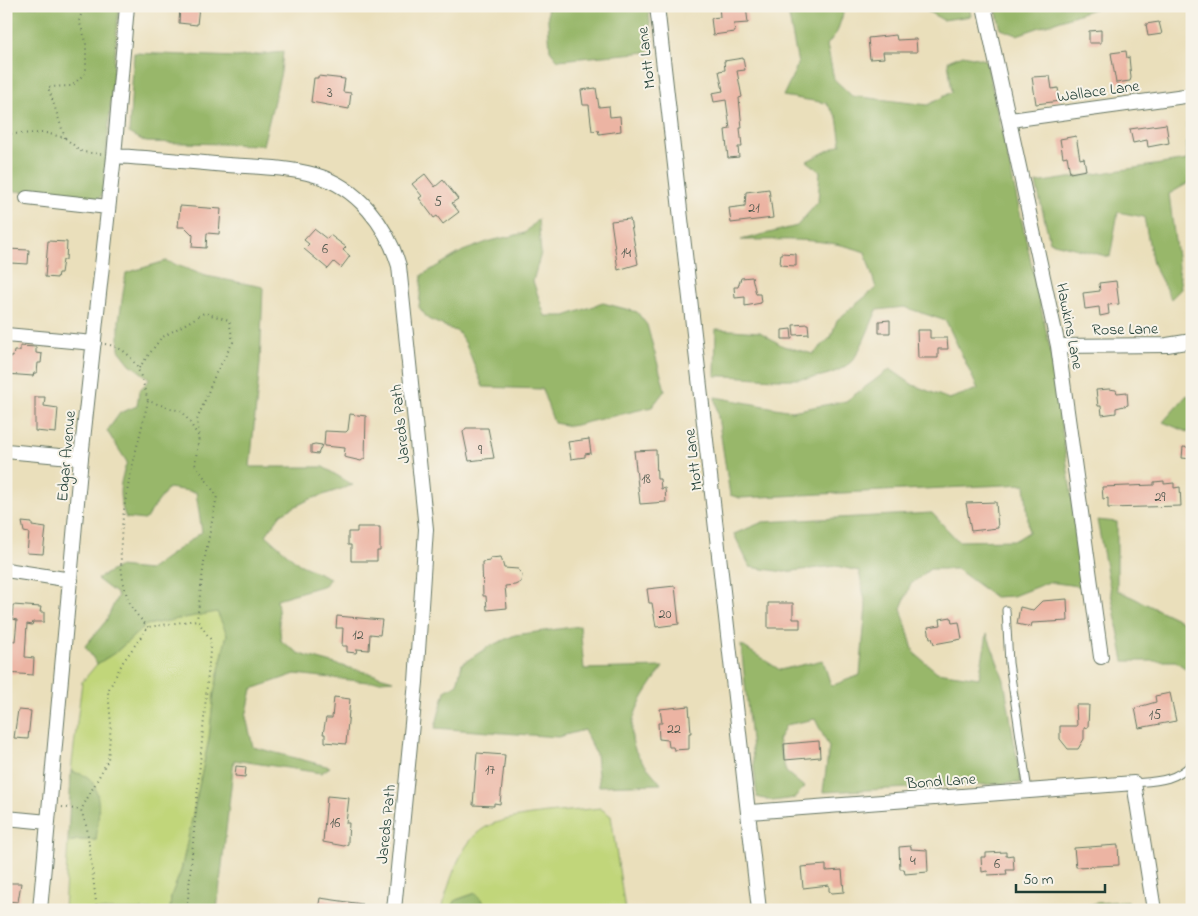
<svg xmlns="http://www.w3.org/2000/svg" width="1198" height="916" font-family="'Indie Flower',sans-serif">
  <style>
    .green { fill: #c1d67a; stroke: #708a57 }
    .forest { fill: #98b76a; stroke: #5c7a4f }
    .building { fill: #ecb4a3 }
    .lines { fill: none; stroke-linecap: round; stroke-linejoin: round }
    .service-casing { stroke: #667663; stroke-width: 9 }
    .minor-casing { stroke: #667663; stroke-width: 16 }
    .path { stroke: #667663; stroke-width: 2; stroke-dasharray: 1 4; stroke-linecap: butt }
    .service { stroke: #fff; stroke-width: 7 }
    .minor { stroke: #fff; stroke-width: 14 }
    .labels { text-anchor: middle; stroke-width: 4; stroke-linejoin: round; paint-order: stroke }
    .number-label { font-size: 14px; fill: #525b50 }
    .street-label { font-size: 16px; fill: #1f3d34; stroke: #f7f3e8 }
  </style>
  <rect width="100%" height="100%" fill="#f7f3e8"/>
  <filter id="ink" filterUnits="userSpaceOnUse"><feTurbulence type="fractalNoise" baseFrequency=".02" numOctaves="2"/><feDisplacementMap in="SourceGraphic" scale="10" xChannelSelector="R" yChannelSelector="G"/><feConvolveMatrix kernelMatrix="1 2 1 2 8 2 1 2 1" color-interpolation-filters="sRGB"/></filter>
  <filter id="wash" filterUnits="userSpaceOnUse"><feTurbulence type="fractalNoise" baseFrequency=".0096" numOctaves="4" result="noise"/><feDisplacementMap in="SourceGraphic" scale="20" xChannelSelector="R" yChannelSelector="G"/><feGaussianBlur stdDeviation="1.12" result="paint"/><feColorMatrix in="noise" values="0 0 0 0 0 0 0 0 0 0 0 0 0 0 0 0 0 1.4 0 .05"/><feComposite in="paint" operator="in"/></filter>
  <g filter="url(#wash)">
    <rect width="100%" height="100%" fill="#eadfbb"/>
    <path class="green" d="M217,611L227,634L214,693L209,739L181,871L171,896L170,910H64L68,842L78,840H96L87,777L71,771L82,682L97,664L116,652L146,625Z
      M600,808L611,816L625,910H490L476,893L456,900L450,910H442C448,885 459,847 480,831C502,813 570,812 600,808Z"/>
    <path class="forest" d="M6,6H119L103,193L98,200L6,190Z
      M547,6H648L653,47L648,52L558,60L550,50Z
      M787,6H854L844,11L837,32L827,45L834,79L852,96L928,105L952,92L948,61L963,55L986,60L1050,348L1085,587L1049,582L1013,596L995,597L957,569H930L911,584L901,608L914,653L937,672L979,678L987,634L1004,680L1021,783L823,792L829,747L815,719L786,725L778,740L786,772L804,787L795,798L773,801L757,797L741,645L780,670L823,660L831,686L860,675L866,606L859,571L836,566L784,572L750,567L734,534L763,522L932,513L958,541L1016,540L1029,532L1025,484L740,498L730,495L715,397L792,411L846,401L890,369L913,385L949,399L978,389L946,321L904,307L877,310C871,323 860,353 851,362C820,390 754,375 715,376L716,329L760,332L783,346L813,354L831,337L837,320L876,288L865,252C825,237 784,240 741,240L797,226L818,202L820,171L807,161L841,144L837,117L826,103L783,96L798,64Z
      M918,6H969L971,16L943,20Z
      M995,6H1137L1093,9L1017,35L1001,29Z
      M283,52L281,72L263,145L146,142L129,133L134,53L236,57Z
      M1187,109H1192V181L1169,194L1181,289L1171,299L1153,264L1144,217L1118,212L1110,257L1050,242L1036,183L1187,160Z
      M538,219L541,253L533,281L545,316H565L603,303L637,312L647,325L665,390L652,407L571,426L554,423L542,389L483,387L466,344L458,332L428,319L419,307L422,275L463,251L490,241L525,233Z
      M166,261L206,276L263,287L260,364L250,467H323L353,485L308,500L281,514L266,535L299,564L330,578L325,585L277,599L281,641L300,654L393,680L368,682L295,674L252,689L246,717L253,747L330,767L321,773L234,760L217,910H170L171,896L181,871L209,739L214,693L227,634L217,612L146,625L116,652L97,664L85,646L106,621L118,595L97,579L118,567L149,570L202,532L196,492L168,488L145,520L126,518C117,496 119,485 127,462L107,431L120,413L137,406L139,391L150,379L130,364L119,350V321L126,273Z
      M1187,395L1192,398V434L1163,422Z
      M1097,520L1117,522V590L1192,626V673L1175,661H1124Z
      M580,626L584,669L663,667C648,690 624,717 634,747C638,759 653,773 661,784L599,786L596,754L584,730L558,737L435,728L445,691L457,684L462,664L488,647L515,635Z
      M71,771C75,773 82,774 86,776C104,787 98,823 96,840H78L68,842Z
      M476,893L490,910H450L456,900Z
      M1128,901L1136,910H1070L1097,903Z"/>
    <g id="blocks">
      <path class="building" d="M180,6H199L197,25L179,23Z
        M719,6H746L748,23L734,24L735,32L713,35L711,18L720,17Z
        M1159,22L1162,34L1148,36L1146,24Z
        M1101,30V43H1089V31Z
        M896,35L897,40L916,39L917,52H883L884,58L870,59L868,38Z
        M1126,51L1127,58L1129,57L1131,78L1130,81L1116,83L1111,53Z
        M743,58L745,70L737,71L742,97L739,98L742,128H740L742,147H738L739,157L728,158L725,130L730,129L726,100L714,102L712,93L723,91L719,71L725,70L724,61Z
        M318,76L345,79L343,92L351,93L349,109L311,102L314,78H318Z
        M1050,76L1052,89L1058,88L1060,101L1036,104L1032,77Z
        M596,88L599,107L609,106L610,117L620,116L621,131L599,134L598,130L592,131L589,105H583L581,90Z
        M1166,124L1169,143L1148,147L1147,140L1133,143L1130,129Z
        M1076,136L1080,159L1084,158L1086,170L1070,173L1067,156L1063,157L1060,139Z
        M425,174L435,187L443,180L458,199L452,203L459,212L443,224L437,216L434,218L419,198L422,196L412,184Z
        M769,189L773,218L731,223L729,208L745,206L746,192Z
        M180,206L221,209L219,234L207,233L206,248L192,247L193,235L185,227H178Z
        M630,219L638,264L618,270L611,221Z
        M314,229L327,239L330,235L346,247L343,250L350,256L341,268L334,262L328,269L304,249L309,244L304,240Z
        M48,241L67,242L66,260H63L61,273H58L57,278L45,277Z
        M6,249L29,250L28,264L10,263L11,258H6Z
        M781,253L796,254V266L780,265Z
        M752,277L756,294H760L761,303L745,306V297L735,298L734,287H738L741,278Z
        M1116,281L1119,304L1108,305L1109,314L1100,316L1099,307L1085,309L1083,293L1100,291L1099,283Z
        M890,320V333H879V321Z
        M808,324L809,334L794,335L793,325Z
        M791,329L792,339H782V330Z
        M917,330H930V338H947L948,349H938V358H918Z
        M20,346L36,347V353L42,354L41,363H38L37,373H34L33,376L6,374V356L13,357L14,351H20Z
        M1109,389L1116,390L1117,393L1127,392L1128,405L1116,408V413L1102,415L1101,406H1098L1096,390Z
        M35,397H45L44,406L58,408L56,433L35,431Z
        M350,414L366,416L365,458L361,461L344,457L345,448L324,446L325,431L346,432L348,430Z
        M466,428H488L494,458L469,461L463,432Z
        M589,439L591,453L585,454V457L571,459L568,442Z
        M315,444L322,445L318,454L311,453V445Z
        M1183,447L1192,448V459L1182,458Z
        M656,450L657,479H660L661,489L665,488L666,502L640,504L634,451Z
        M1164,481V484L1174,483V488L1180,487L1181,506L1108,508V498L1103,499L1102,487L1154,485V482Z
        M996,502L998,528L971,531L966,503Z
        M22,522L32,523V526L46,528L43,554L27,553L29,533L24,532Z
        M357,527H380V551H377V561H351V545H348V532H357Z
        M501,557L504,568L518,569L522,575L521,582L515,585L505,586L507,608L487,610L486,596H483L482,562L490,561V558Z
        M675,586L679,624L656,627L652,603H649L647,589Z
        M1067,599L1068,621L1032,623L1031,627L1017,624L1020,607L1033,610L1042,601Z
        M768,603H793V619H800V628H768Z
        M13,605L41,607L40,612H44V622H33L32,625L27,624L25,657L34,658L33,675L7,673L8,640L15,641L17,620L12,619Z
        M337,616L382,620L380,635L370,634L369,650L357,649L356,653L347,652V646H342L343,628H336Z
        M951,617L952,623L959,622L962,639L934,644L932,638H930L928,627L941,625L940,619Z
        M1170,693L1176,721L1139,728L1135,708L1156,702L1155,696Z
        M334,697L350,699L346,744L325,742V734H323L326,718H332Z
        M1076,705H1089L1088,727L1084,728V739L1078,749H1068L1060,739V726H1077Z
        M689,706L691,733H689V749L674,750L673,747H669L668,740L659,739L658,723H662L660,709Z
        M18,710L31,711L28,739L14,738Z
        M819,741L820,757L785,760L784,744Z
        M477,753L505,755L500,804L494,803V806L473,805Z
        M236,766L246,767L245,777L235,776Z
        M327,796L349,798L346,823H349L348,839V844L344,846L323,842Z
        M1118,845L1119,865L1076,867L1074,848Z
        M911,846V849L927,850L928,872L905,874L904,869H900L899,847Z
        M1006,852V856L1013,855L1014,870H1006L1007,874L988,875L987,871L982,872L981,857H986V853Z
        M826,865V871L842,870L844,892L832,893L829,891V885L803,888L801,867Z
        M6,883H21L18,902L6,901Z
        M320,898L362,904V910H318Z"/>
    </g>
  </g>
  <g filter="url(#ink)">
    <use href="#blocks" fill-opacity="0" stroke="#667663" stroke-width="1"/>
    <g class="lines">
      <defs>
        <path id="service" d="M1006,610L1009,663L1028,791
          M1134,783C1157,781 1176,781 1192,763"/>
        <path id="minor" d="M657,6L759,910
          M984,6L1058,346L1101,657
          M1010,120L1192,95
          M114,156C152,158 190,162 228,165C257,167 287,167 315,175C358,187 387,226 399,266L426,529L416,682L394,910
          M27,198L108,207
          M6,335L94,343
          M1058,346L1167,345L1192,341
          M6,451L81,458
          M6,570L71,580
          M750,812L1134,783L1154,910
          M6,818L48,822
          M40,910L81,458L114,156L127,6"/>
      </defs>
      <use href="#service" class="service-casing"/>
      <use href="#minor" class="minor-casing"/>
      <path class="path" d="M6,134L46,133L65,138L82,152L101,154
        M65,138L48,87L72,86L86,72V41L79,21L84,6
        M105,344C136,349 141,375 148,401
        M139,368L161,338L204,313L229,320L233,342L215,375L197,420L199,434
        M148,627C143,621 135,614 131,606C105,550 135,459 148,401L183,412L199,437L195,464L217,496L204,562L197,620
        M62,807L81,810
        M97,910L87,828L81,810L108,760L111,724L108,691L123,662L148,627L197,620L211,640L187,910"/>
      <use href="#service" class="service"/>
      <use href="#minor" class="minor"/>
    </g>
  </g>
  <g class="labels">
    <g class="number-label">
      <text x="330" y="97">3</text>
      <text x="438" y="206">5</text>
      <text x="754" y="212">21</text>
      <text x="325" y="253">6</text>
      <text x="626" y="257">14</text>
      <text x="480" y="454">9</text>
      <text x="646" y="483">18</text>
      <text x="1160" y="501">29</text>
      <text x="665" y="618">20</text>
      <text x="358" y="639">12</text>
      <text x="1155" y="719">15</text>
      <text x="674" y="733">22</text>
      <text x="490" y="774">17</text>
      <text x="335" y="827">16</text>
      <text x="913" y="865">4</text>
      <text x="997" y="868">6</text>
    </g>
    <g class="street-label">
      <text transform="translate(645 58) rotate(-97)" y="6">Mott Lane</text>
      <text transform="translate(1098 90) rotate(-8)" y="6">Wallace Lane</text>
      <text transform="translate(1071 326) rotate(79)" y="6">Hawkins Lane</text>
      <text transform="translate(1125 328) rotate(-1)" y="6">Rose Lane</text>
      <text transform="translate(399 424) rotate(-96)" y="6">Jareds Path</text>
      <text transform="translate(65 456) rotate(-85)" y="6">Edgar Avenue</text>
      <text transform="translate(692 460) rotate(-97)" y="6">Mott Lane</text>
      <text transform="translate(941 780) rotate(-4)" y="6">Bond Lane</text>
      <text transform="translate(385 824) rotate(-84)" y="6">Jareds Path</text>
    </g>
  </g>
  <rect width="1198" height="916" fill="none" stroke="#f7f3e8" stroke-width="25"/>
  <path d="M1016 884v8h89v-8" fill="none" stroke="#1f3d34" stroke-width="2.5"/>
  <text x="1023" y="884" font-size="15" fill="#1f3d34" stroke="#f7f3e8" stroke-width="4" paint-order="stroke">50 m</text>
</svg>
